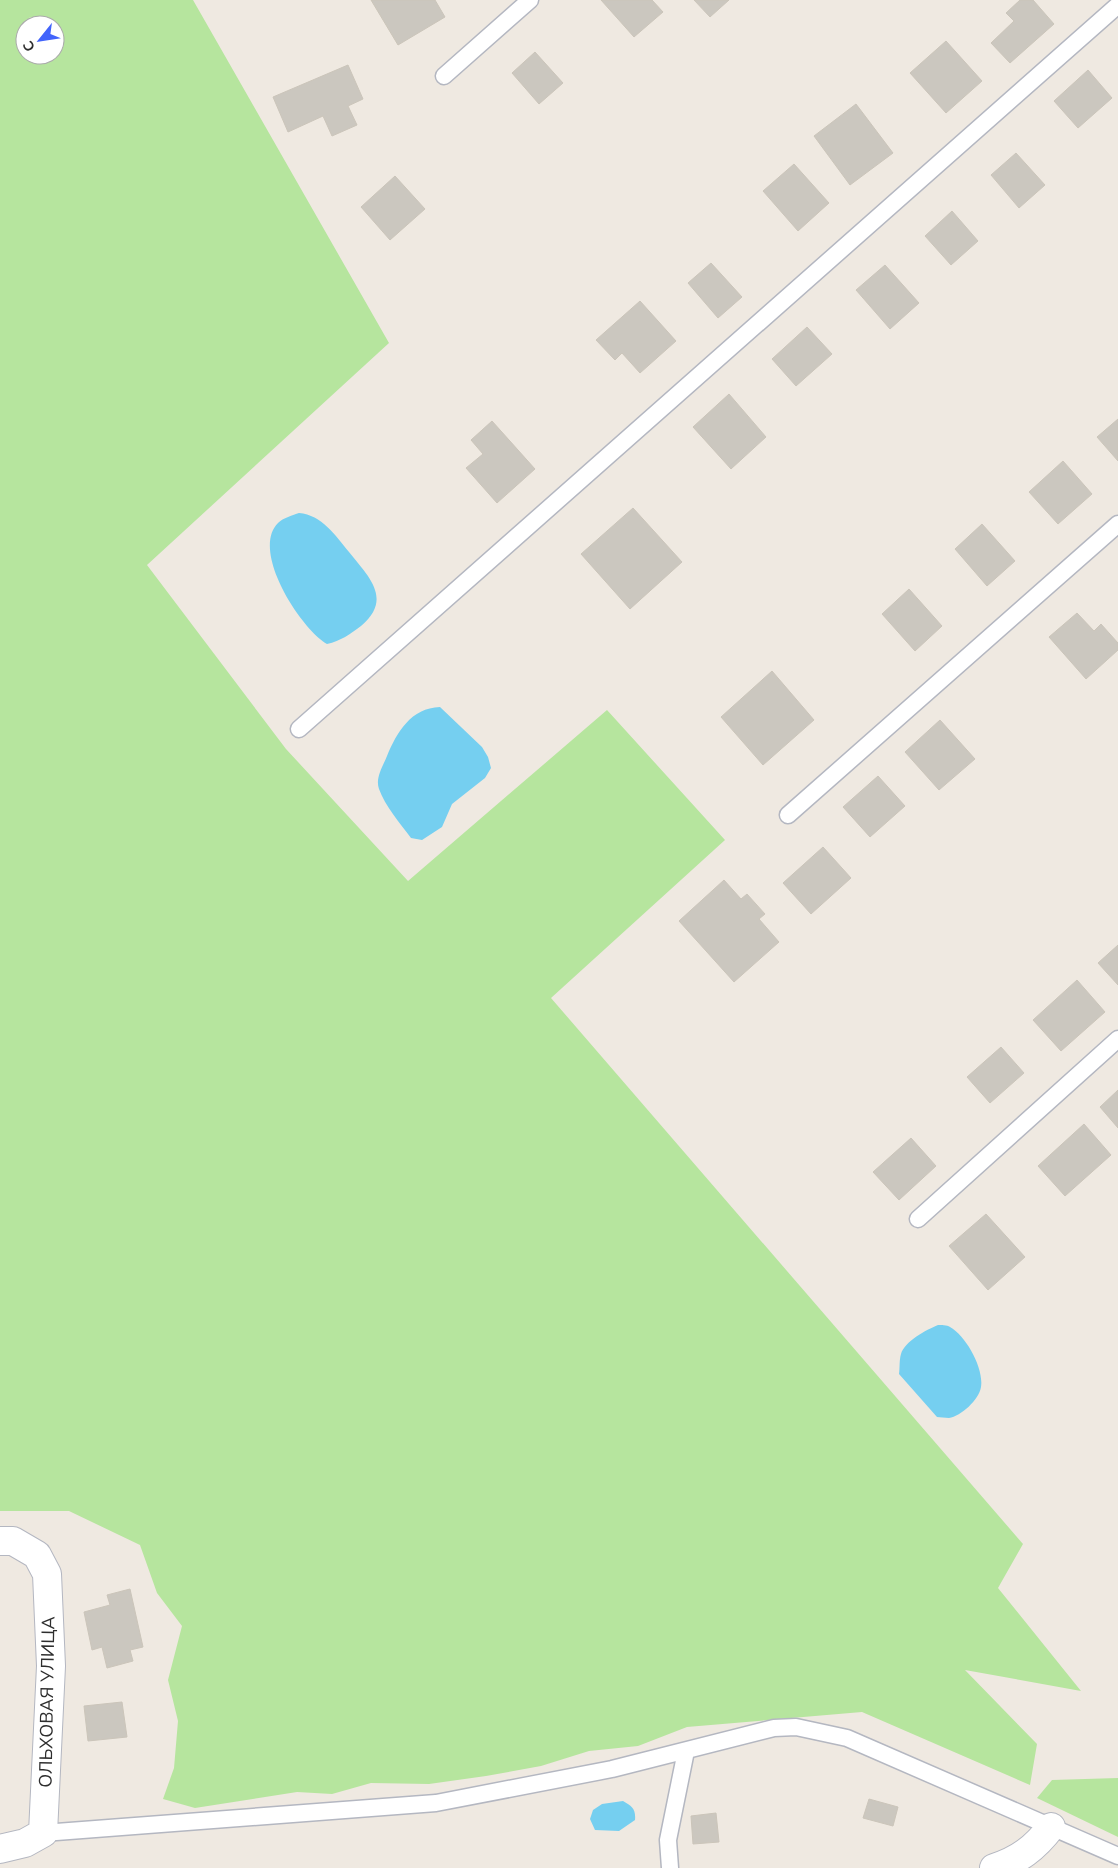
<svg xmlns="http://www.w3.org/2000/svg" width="1118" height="1868" font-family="'Nunito Sans',sans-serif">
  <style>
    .green { fill: #b6e59e; fill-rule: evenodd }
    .water { fill: #75cff0 }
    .building { fill: #cbc7bf; stroke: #cbc5ba }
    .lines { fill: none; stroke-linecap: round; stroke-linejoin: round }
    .service-casing { stroke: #b4b7c1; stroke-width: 19 }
    .minor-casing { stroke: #b4b7c1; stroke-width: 30 }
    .service { stroke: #fff; stroke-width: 16 }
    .minor { stroke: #fff; stroke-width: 28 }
    .labels { text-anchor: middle; stroke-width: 5; stroke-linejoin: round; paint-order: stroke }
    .street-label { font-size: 18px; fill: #2e2e2e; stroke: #fff }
  </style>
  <rect width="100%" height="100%" fill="#efe9e1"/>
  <path class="green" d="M0,0H193L389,343L147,565L286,749L408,881L607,710L725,840L551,998L1023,1544L998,1588L1081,1691L965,1670L1037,1744L1030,1785L862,1712L687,1727L638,1746L589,1751L541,1766L486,1776L429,1784L371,1783L332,1794L297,1792L195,1808L163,1799L174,1768L178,1721L168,1680L182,1626L157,1593L140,1545L69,1511H0ZM25,25H55V55H25Z
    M1118,1778V1837L1037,1798L1052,1780Z"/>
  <path class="water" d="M299,513C322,515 335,535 349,552C369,577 393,599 361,626C350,634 341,641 327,644C301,629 250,551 278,523C283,518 293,515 299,513Z
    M440,707L482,747L488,757L491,768L485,778L452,804L442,827L422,840L411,838C400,823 385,806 379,789C375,778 383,766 387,756C397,732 411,708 440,707Z
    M938,1325C941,1325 947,1325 950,1327C966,1336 984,1368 981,1387C979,1400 961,1416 949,1418C945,1418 940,1417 937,1417L899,1374C900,1368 899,1361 901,1354C905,1341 926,1330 938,1325Z
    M623,1801C632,1806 636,1809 635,1820L619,1831L595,1830L590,1819L593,1810L602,1804Z"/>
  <path class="building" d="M371,0H435L445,17L398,45Z
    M601,0H652L663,12L634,37Z
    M694,0H729L710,17Z
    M1020,0H1033L1054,24L1010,63L991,43L1014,21L1006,13Z
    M946,41L982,81L946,113L910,73Z
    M535,52L563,83L539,104L512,73Z
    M348,65L363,99L348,106L357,125L332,136L323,116L288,132L273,97Z
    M1088,70L1112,98L1078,128L1054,101Z
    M856,104L893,153L850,185L814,136Z
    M1016,153L1045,185L1019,208L991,175Z
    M794,164L829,203L798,231L763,191Z
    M395,176L425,209L390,240L361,207Z
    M952,211L978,241L951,265L925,236Z
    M711,263L742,297L718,318L688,283Z
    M885,265L919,303L890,329L856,290Z
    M640,301L676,341L640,373L622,353L615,360L596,340Z
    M807,327L832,354L796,386L772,359Z
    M729,394L766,437L731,469L693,427Z
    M1118,419V461L1097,437Z
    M492,421L535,469L497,503L466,468L483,454L471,440Z
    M1063,461L1092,494L1058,524L1029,492Z
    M633,508L682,562L630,609L581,554Z
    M982,524L1015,561L987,586L955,549Z
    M909,589L942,626L915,651L882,614Z
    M1077,613L1094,631L1101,624L1118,643V650L1086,679L1049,637Z
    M772,671L814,720L763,765L721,717Z
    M940,720L975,759L939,790L905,752Z
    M878,776L905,806L870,837L843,807Z
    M823,847L851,878L811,914L783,883Z
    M724,880L741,899L747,894L765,914L759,919L779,942L734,982L679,921Z
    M1118,945V985L1098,963Z
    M1077,980L1105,1012L1061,1051L1033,1020Z
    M1001,1047L1024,1073L990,1103L967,1077Z
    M1118,1090V1128L1100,1107Z
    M1084,1124L1111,1155L1065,1196L1038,1166Z
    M911,1138L936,1166L899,1200L873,1172Z
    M986,1214L1025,1257L988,1290L949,1246Z
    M130,1589L143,1647L130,1650L133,1661L107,1668L102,1647L92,1650L84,1612L110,1605L107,1595Z
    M122,1702L127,1737L88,1741L84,1706Z
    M869,1799L898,1807L893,1826L863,1818Z
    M716,1813L719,1842L693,1844L691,1816Z"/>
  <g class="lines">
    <defs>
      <path id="service" d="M444,76L530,0
        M299,729L1118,5
        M788,815L1118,524
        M918,1219L1118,1039
        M43,1833L436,1803L612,1769L774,1728L796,1727L847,1738L1118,1856
        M670,1868L668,1840L686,1751"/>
      <path id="minor" d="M0,1541H13L37,1555L47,1574L51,1666L43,1833L25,1843L0,1849
        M994,1868C1019,1860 1035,1848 1051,1827"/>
    </defs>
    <use href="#service" class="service-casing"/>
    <use href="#minor" class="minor-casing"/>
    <use href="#service" class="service"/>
    <use href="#minor" class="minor"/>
  </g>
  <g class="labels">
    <g class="street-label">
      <text transform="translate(47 1702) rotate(-89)" y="6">ОЛЬХОВАЯ УЛИЦА</text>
    </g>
  </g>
  <g transform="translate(40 40) rotate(240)"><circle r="24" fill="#ffffff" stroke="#ababab"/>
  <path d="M0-4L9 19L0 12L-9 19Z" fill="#4264fb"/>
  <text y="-8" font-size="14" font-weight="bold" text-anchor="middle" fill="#2e2e2e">С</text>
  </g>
</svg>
